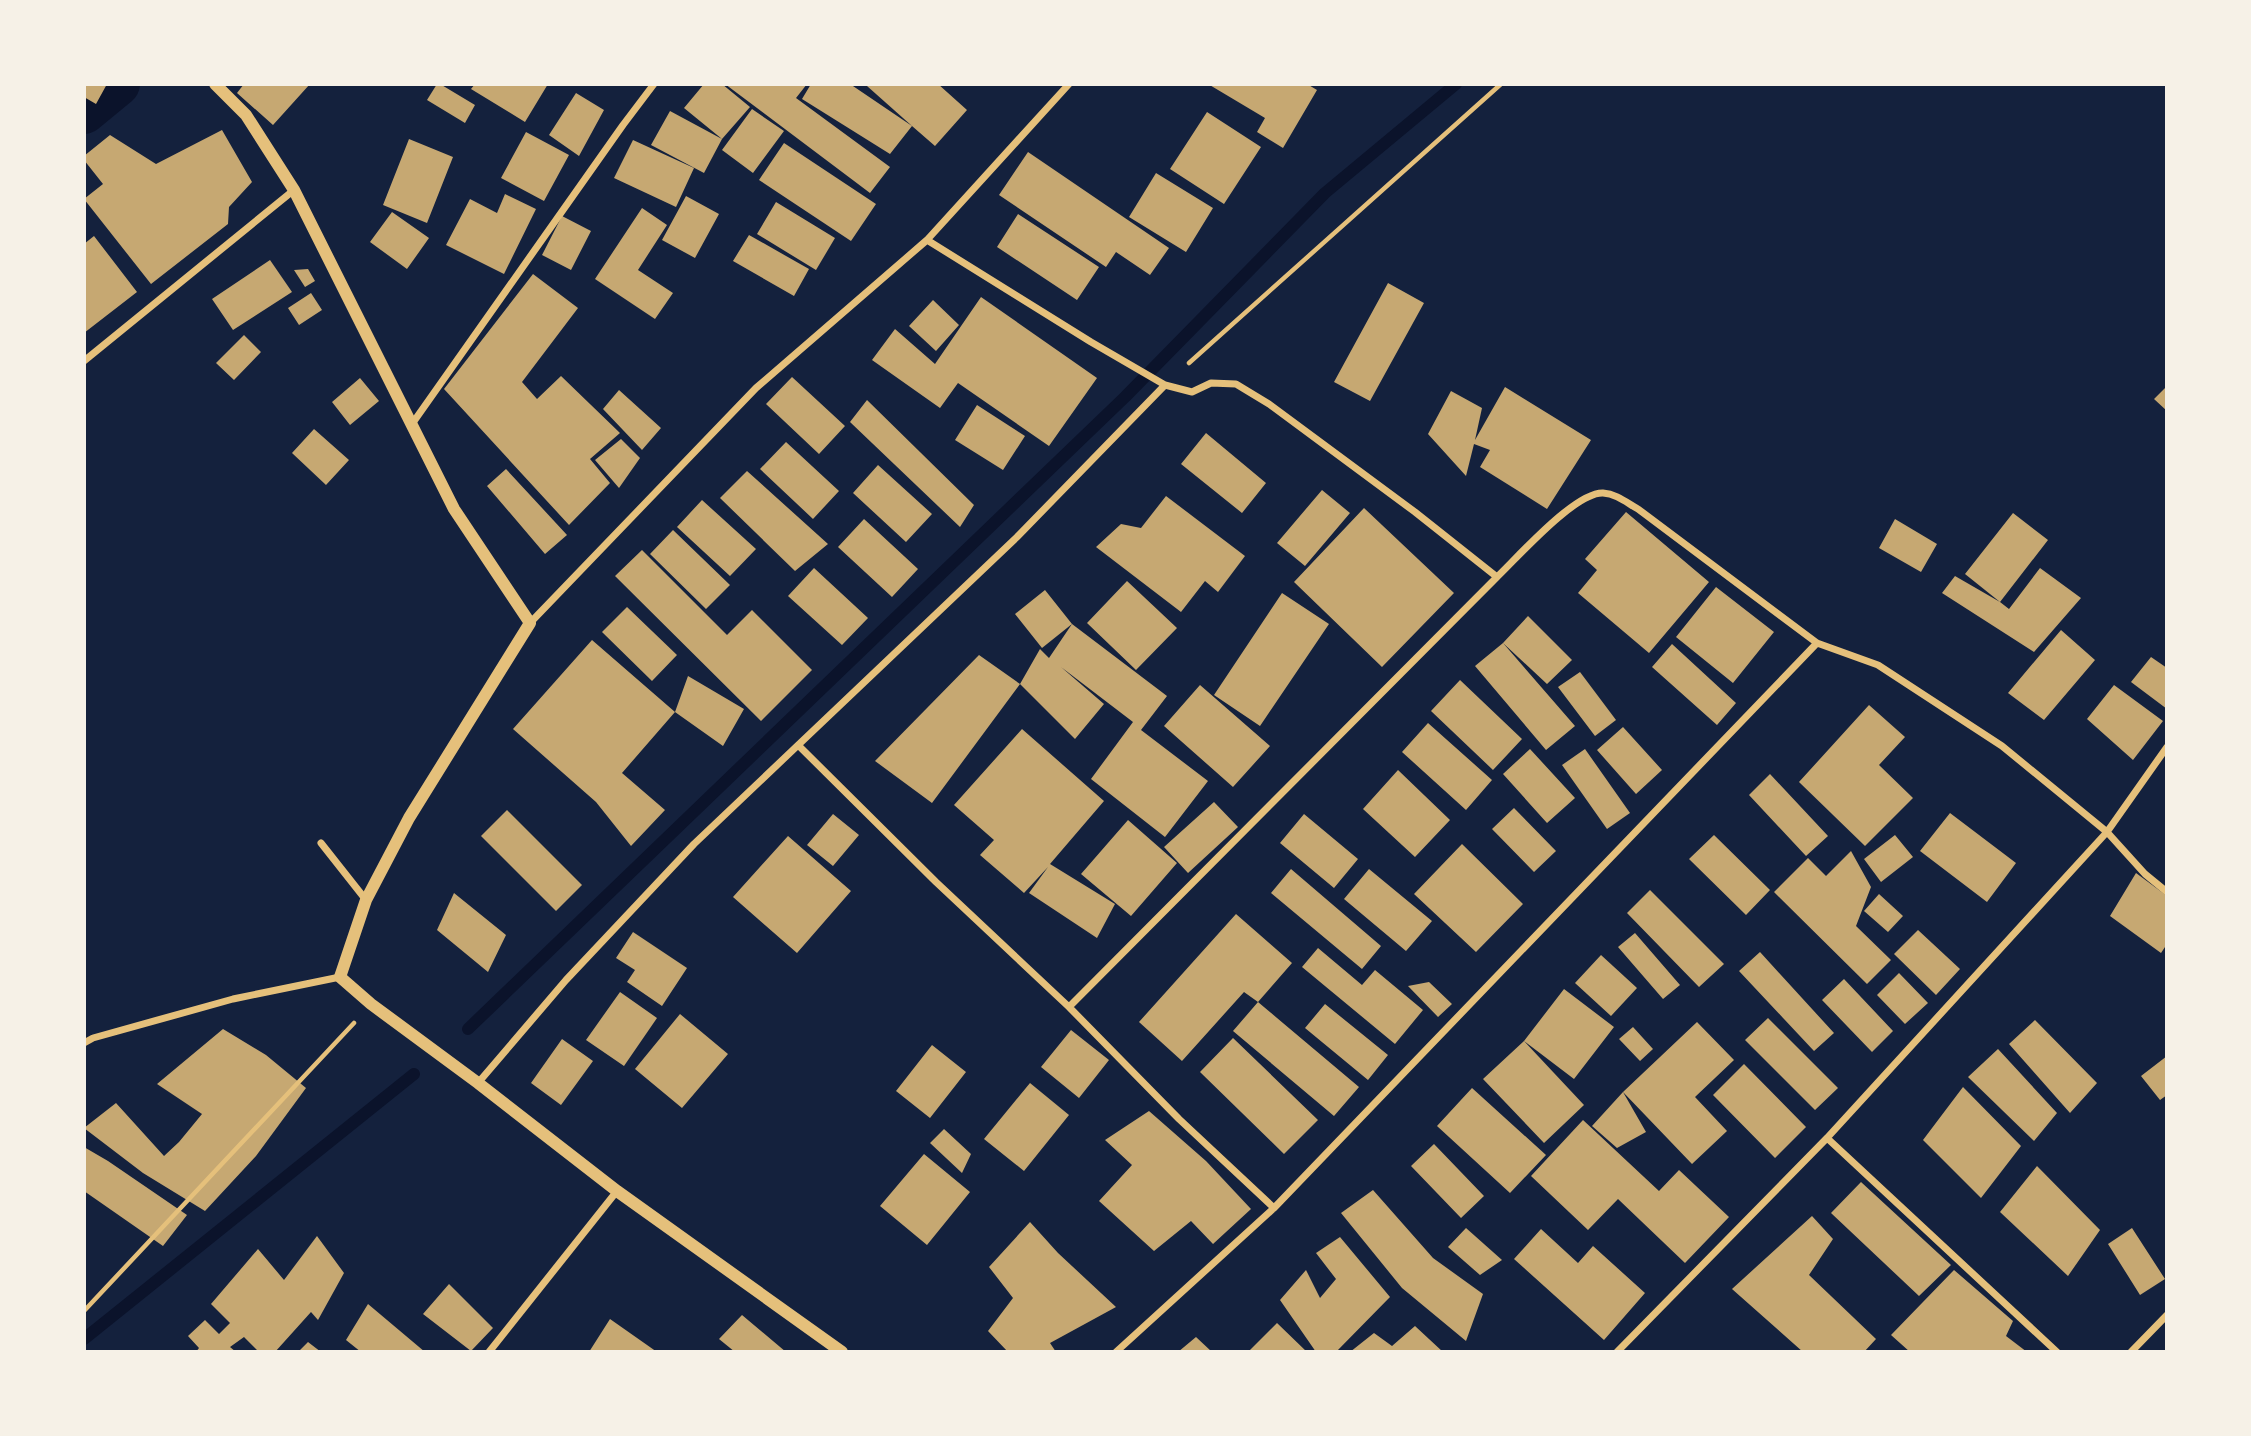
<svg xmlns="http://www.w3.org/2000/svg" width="2251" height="1436" font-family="'Sofia Sans Condensed',sans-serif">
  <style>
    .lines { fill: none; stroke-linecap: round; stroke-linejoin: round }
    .stream { stroke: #0b132b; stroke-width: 12 }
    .canal { stroke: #0b132b; stroke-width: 44 }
    .building { fill: #c6a872 }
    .path { stroke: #e5c07b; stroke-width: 4.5 }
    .minor { stroke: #e5c07b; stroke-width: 7 }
    .tertiary { stroke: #e5c07b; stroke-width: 12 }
  </style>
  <rect width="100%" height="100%" fill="#14213d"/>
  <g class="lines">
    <path class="stream" d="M468,1029L1125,397L1325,193L1456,84
      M84,1339L414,1074"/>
    <path class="canal" d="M84,112L118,84"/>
  </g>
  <path class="building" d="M84,84H107L96,104L84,97Z
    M244,84H310L273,125L237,93Z
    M437,84H440L475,105L465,123L427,100Z
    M475,84H548L525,122L471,89Z
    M704,84H722L750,107L722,139L684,108Z
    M725,84H807L796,98L890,167L870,193Z
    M811,84H850L912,126L867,86L869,84H938L967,110L935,146L912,126L890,154L802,99Z
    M1208,84H1307L1317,90L1283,148L1257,132L1265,118Z
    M576,93L604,110L579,156L549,135Z
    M752,109L784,131L753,173L722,150Z
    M670,111L722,139L704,173L651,145Z
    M1207,112L1261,147L1224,204L1170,169Z
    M222,130L252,182L229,207L228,224L151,284L84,199L103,184L84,160V156L110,135L156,164Z
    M526,132L569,155L544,201L501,178Z
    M409,139L453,157L427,223L383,205Z
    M633,140L694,168L676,207L614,178Z
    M784,143L876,204L851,241L759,180Z
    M1028,152L1169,248L1150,275L1116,252L1106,267L999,195Z
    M1156,173L1213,208L1186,252L1129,217Z
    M505,194L536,209L504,274L446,245L470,199L497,213Z
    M686,196L719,214L695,258L662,240Z
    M776,202L835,238L816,270L757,234Z
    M642,208L667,225L638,270L673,293L655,319L595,279Z
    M392,212L429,238L407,269L370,242Z
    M1018,214L1099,267L1077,300L997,247Z
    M562,216L591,231L571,270L542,255Z
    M749,235L809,269L794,296L733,261Z
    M94,236L137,292L84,333V244Z
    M270,260L292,292L233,330L212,299Z
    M308,269L315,281L305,287L294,270Z
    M533,274L578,308L522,382L537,399L561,376L620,433L590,459L610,483L569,525L444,389Z
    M1388,283L1424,303L1370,401L1334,382Z
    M311,293L322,310L299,325L288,308Z
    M981,297L1097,378L1049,446L958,383L940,408L872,360L895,329L935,364Z
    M933,300L959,325L936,351L909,326Z
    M244,335L261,352L234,380L216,363Z
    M792,377L845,426L819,454L766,404Z
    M360,378L379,401L350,425L332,402Z
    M2167,386V411L2154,399Z
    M1505,387L1591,440L1547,509L1480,467L1490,450L1474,444L1466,476L1428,434L1451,391L1482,408L1475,440Z
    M619,390L661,428L642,450L603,409Z
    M867,400L974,505L960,527L850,422Z
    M977,405L1025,436L1003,470L955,440Z
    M314,429L349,460L326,485L292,453Z
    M1206,433L1266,483L1242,513L1181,464Z
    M621,439L640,458L619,488L595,460Z
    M786,442L839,491L813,519L760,469Z
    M878,465L932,514L906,542L853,493Z
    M506,469L567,535L545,554L487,486Z
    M747,471L828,544L795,571L720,498Z
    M1322,490L1350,513L1305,566L1277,543Z
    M1166,496L1245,556L1218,592L1205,581L1181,612L1096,547L1121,524L1141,528Z
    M702,500L756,549L730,576L677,527Z
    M1364,508L1454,593L1382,667L1294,582Z
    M1626,512L1709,582L1649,653L1578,593L1597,570L1585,559Z
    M2013,513L2048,540L2000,602L2009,609L2040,568L2081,598L2034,652L1942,593L1955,576L2000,602L1965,574Z
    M864,519L918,569L892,597L838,547Z
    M1895,519L1937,544L1921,572L1879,548Z
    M673,530L730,585L706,609L650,554Z
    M642,550L727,635L752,610L812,670L761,721L615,576Z
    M814,568L868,618L842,645L788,596Z
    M1127,581L1177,628L1136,670L1087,623Z
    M1716,587L1774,632L1733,683L1676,637Z
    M1045,590L1072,624L1167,696L1141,730L1208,781L1165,837L1091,779L1133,722L1061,667L1104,704L1075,739L1020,684L1040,649L1049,658L1072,624L1042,648L1015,614Z
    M1282,593L1329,624L1260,726L1214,695Z
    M627,607L677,655L652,681L602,632Z
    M1528,616L1572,660L1547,684L1503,643Z
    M2061,630L2095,660L2044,720L2008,693Z
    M592,640L675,712L622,773L665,810L631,846L596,802L513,729Z
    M1503,643L1575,726L1546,750L1475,666Z
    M1672,644L1736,703L1717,725L1652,667Z
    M979,655L1020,684L932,803L875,761Z
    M2151,657L2167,668V709L2131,682Z
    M1580,672L1616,720L1595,736L1558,687Z
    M688,676L744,709L723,746L675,712Z
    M1460,680L1522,739L1493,770L1431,711Z
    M1200,685L1270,746L1233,787L1164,726Z
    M2114,685L2163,721L2133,760L2087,719Z
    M1869,705L1905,737L1879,765L1913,798L1865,846L1799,782Z
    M1428,723L1492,780L1466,810L1402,752Z
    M1623,727L1662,770L1636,794L1597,750Z
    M1022,729L1104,801L1050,864L1115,904L1097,938L1029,893L1048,867L1024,893L980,855L994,840L954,805Z
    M1530,749L1575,798L1547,823L1503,774Z
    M1585,749L1630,813L1607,829L1562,765Z
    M1398,770L1450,820L1415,857L1363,809Z
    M1770,774L1828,836L1806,856L1749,795Z
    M1214,802L1238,827L1188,873L1164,847Z
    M1514,808L1556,851L1534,872L1492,829Z
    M507,810L582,885L556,911L481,836Z
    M1950,813L2016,863L1987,902L1920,851Z
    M833,814L859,835L833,866L807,845Z
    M1304,814L1358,859L1334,888L1280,843Z
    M1128,820L1177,863L1131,916L1081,874Z
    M1714,835L1770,890L1746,915L1689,859Z
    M1895,835L1913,857L1881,882L1864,859Z
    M788,836L851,891L797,953L733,897Z
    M1462,844L1523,904L1476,952L1414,894Z
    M1851,851L1871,887L1856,926L1891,960L1867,984L1774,892L1808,858L1826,876Z
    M1291,869L1381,946L1362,969L1271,893Z
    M1369,869L1432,921L1406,951L1344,899Z
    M2136,873L2167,896V944L2161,953L2110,916Z
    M1650,890L1724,964L1699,987L1627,913Z
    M454,893L506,935L488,972L437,930Z
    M1879,894L1903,916L1888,932L1864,911Z
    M1236,914L1292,963L1258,1002L1244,992L1182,1061L1139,1022Z
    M1918,930L1960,969L1936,995L1894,954Z
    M633,932L687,968L662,1006L627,982L635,970L616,958Z
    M1635,933L1680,985L1663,999L1618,947Z
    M1318,948L1362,985L1375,970L1423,1010L1395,1044L1302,967Z
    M1760,952L1834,1033L1814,1051L1739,971Z
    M1601,955L1637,988L1611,1016L1575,983Z
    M1899,973L1928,1003L1905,1024L1877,995Z
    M1844,979L1893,1031L1872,1052L1822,1000Z
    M1429,982L1452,1004L1438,1017L1408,986Z
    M1564,989L1614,1027L1574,1079L1524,1041Z
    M620,992L657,1018L624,1066L586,1040Z
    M1258,1002L1359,1087L1334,1116L1233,1031Z
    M1325,1004L1388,1055L1368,1080L1305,1028Z
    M680,1014L728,1054L682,1108L635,1069Z
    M1768,1018L1838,1088L1815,1110L1745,1040Z
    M2035,1020L2097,1083L2070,1113L2009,1044Z
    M1697,1022L1734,1060L1695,1097L1727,1131L1692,1164L1623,1092L1646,1132L1617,1148L1592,1126L1623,1092Z
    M1633,1027L1653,1049L1640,1061L1619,1039Z
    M223,1029L266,1055L306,1088L256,1156L205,1211L143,1173L84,1128L116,1103L164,1156L179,1142L202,1114L157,1084Z
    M1071,1030L1109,1060L1079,1098L1041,1067Z
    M1233,1038L1318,1120L1284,1154L1200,1072Z
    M562,1039L593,1061L561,1105L531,1083Z
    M1524,1041L1584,1105L1544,1143L1483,1079Z
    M932,1045L966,1072L930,1118L896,1091Z
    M1998,1049L2057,1113L2034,1141L1968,1077Z
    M2167,1056V1095L2160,1100L2141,1076Z
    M1744,1064L1806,1127L1775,1158L1713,1095Z
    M1030,1083L1069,1115L1024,1171L984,1139Z
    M1963,1087L2021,1146L1981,1198L1923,1140Z
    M1472,1088L1546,1155L1510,1193L1437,1126Z
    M1149,1111L1206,1161L1251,1209L1213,1244L1191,1221L1154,1251L1099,1201L1132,1165L1105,1140Z
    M1583,1120L1659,1191L1679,1170L1729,1217L1685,1263L1618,1199L1588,1230L1531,1176Z
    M944,1129L971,1154L962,1173L930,1143Z
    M1434,1144L1484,1196L1461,1218L1411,1166Z
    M84,1147L108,1161L187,1215L163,1246L84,1191Z
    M924,1154L970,1192L927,1245L880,1206Z
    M2037,1166L2100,1230L2068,1276L2000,1212Z
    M1861,1182L1951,1265L1919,1296L1831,1213Z
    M1373,1190L1433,1258L1483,1294L1466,1341L1402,1288L1341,1213Z
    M1812,1216L1833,1239L1809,1275L1876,1339L1864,1352H1803L1732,1289Z
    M1030,1222L1058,1253L1116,1307L1050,1343L1056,1352H1008L988,1331L1013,1298L989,1267Z
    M1466,1228L1502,1260L1480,1275L1448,1247Z
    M2132,1228L2165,1279L2140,1295L2108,1244Z
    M1541,1229L1578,1263L1593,1246L1645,1293L1604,1340L1514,1259Z
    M317,1236L344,1273L318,1320L311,1312L275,1352H259L244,1337L230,1347L236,1352H196L199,1348L188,1336L205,1320L219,1334L230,1323L211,1304L258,1249L284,1280Z
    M1340,1237L1390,1297L1336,1352H1316L1280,1300L1306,1270L1320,1298L1336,1279L1316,1253Z
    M1954,1270L2013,1321L2006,1336L2027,1352H1910L1891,1335Z
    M449,1284L493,1328L471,1351L423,1314Z
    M368,1304L425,1352H361L346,1340Z
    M742,1315L786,1352H735L719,1339Z
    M610,1319L657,1352H589Z
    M1277,1323L1307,1352H1248Z
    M1415,1326L1443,1352H1350L1374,1333L1392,1346Z
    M1196,1337L1212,1352H1178Z
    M308,1342L321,1352H298Z"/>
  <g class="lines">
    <path class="path" d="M1189,363L1501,84
      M84,1311L354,1023"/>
    <path class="minor" d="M927,240L1091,342L1165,385L1192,392L1211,383L1236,384L1269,404L1415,512L1497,577
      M84,361L294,190
      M412,424L623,125L654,84
      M530,623L756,388L927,240L1069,84
      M799,746L936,882L1069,1007L1179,1119L1274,1208
      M321,843L366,900
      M1069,1007L1497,577C1518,557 1575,492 1603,493C1617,494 1627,503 1638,509L1817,643L1878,665L2002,746L2107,832L2145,874L2167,892
      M84,1043L93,1038L233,999L340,977
      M478,1083L566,980L694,844L1017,537L1165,385
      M1827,1138L2057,1352
      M489,1352L617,1191
      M1116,1352L1274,1208L1817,643
      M1617,1352L1827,1138L2107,832L2167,747
      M2131,1352L2167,1315"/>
    <path class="tertiary" d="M215,84L246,115L294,190L454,509L530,623L409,818L366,900L340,977L371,1004L478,1083L617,1191L842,1352"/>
  </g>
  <rect width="2251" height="1436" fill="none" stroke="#f6f1e7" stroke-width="172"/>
</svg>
